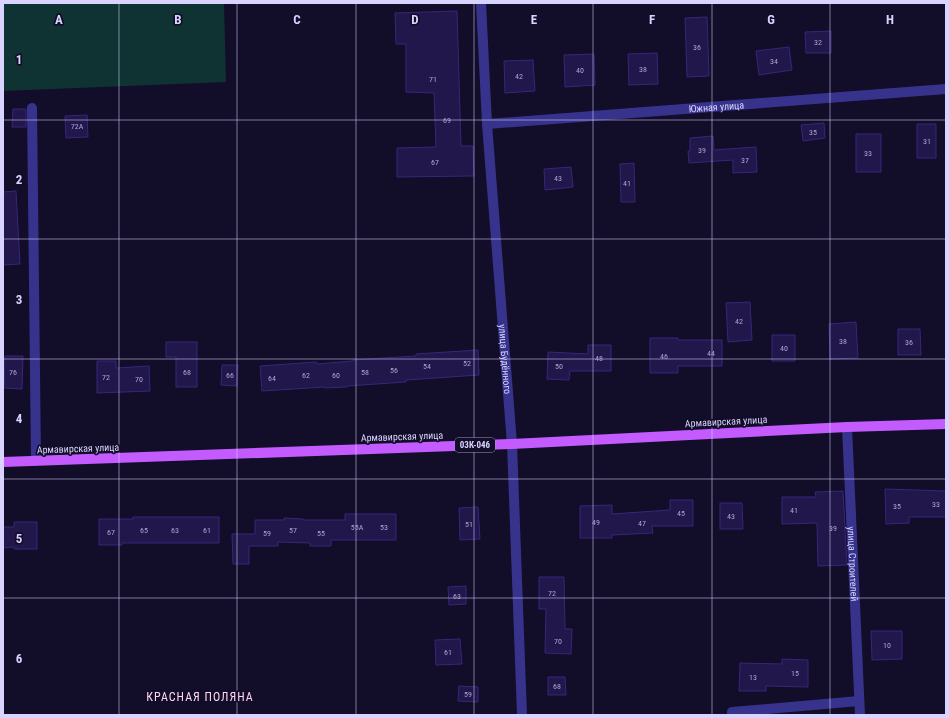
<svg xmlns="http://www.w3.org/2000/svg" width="949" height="718" font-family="'Roboto Condensed',sans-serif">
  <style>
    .green { fill: #0f3332 }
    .building { fill: #22174b; stroke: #37267a }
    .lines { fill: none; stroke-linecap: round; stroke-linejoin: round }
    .minor { stroke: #37338c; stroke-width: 10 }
    .major { stroke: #c35bff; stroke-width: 10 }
    .grid { fill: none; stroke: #d9d4ff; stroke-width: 1; stroke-opacity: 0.55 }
    .labels { text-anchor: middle; stroke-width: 3.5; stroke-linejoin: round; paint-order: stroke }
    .number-label { font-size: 8px; fill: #aba5d2 }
    .shield { fill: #120d28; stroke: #9d98be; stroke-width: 1 }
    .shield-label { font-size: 9px; font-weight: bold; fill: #d9d4ff }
    .street-label { font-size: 10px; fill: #d9d4ff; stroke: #120d28 }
    .quarter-label { font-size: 12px; letter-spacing: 1px; fill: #ffd6f0; stroke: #120d28 }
    .grid-label { font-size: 13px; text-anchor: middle; font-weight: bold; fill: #d9d4ff; stroke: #120d28; stroke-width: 3.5; stroke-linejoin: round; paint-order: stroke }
  </style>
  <rect width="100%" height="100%" fill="#120d28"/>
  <path class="green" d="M3,3H224L226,82L3,91Z"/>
  <path class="building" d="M457,11L461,146H473L474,176L397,177V148L436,147L434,93L406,92V44H396L395,13Z
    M707,17L709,76L687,77L685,18Z
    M831,31V53H806L805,32Z
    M789,47L792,70L759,75L756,51Z
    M657,53L658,84L629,85L628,54Z
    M594,54L595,85L565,87L564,55Z
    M533,60L535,91L505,93L504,61Z
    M13,109H26V127H12Z
    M87,115L88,137L66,138L65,116Z
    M824,123L825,138L803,141L801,125Z
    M917,124H936V158H917Z
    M856,134H881V172H856Z
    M713,136L714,150L756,147L757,172L733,173V160L689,163L688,151H690V138Z
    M634,163L635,202H621L620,164Z
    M571,167L573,187L545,190L544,169Z
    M16,191L20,264L3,265V192Z
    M750,302L752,340L728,342L726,303Z
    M856,322L858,358L830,359L829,324Z
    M898,329H920L921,355H898Z
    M772,335H795V361H772Z
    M650,338H678V340H722V366H678V373H650Z
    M166,342H197V387H176V357H166Z
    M588,345H611V371H570L569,380L547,379L548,352L588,354Z
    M478,350L479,375L406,380V382L347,386V387L325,388V387L262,391L260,366L316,362L317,364L353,361V360L416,356V354Z
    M5,356H23L22,389L4,388Z
    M97,361H116V368L149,366L150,391L97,393Z
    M222,365H238L237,386L221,385Z
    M885,489L946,491V517H909V523L886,524Z
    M843,491L847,565L818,566L817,523L782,524V497H816L815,492Z
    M670,500H693V526H652L653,533L612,535V538H580V506L612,505V514L670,510Z
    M720,503H742L743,529H720Z
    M478,507L480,539L460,540L459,508Z
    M345,514H396V540H331V546H310V543L278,542V546H249V564H233L232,534H255V520H284V518L303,519V520H345Z
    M133,517H219V543H122V545H99V519H133Z
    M14,522H37V549H14V547L3,548V527H14Z
    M539,577H564L565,629H572L571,654L545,653L546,609H539Z
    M466,586V604L449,605L448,587Z
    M871,631H902V659L872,660Z
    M460,639L462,664L436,665L435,640Z
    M782,659L808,660V687L766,686V691H739L740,663L782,664Z
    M548,677H565L566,695H548Z
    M459,686L478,687V702L458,701Z"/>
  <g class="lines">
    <g class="minor">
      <path id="s1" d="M481,3L487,124L512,444L522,715"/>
      <path d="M32,108L36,461"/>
      <path id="s2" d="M487,124L946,89"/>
      <path id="s3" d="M847,427L860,715"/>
      <path d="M732,715V712L859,701"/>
    </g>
    <path class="major" d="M3,462L512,444L847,427L946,424"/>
  </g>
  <path class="grid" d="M119,3V715M237,3V715M356,3V715M474,3V715M593,3V715M712,3V715M830,3V715M3,120H946M3,239H946M3,359H946M3,479H946M3,598H946"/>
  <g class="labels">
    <g class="number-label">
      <text x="818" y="45">32</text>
      <text x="697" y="50">36</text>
      <text x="774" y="64">34</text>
      <text x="643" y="72">38</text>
      <text x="580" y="73">40</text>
      <text x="519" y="79">42</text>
      <text x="433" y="82">71</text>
      <text x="447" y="123">69</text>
      <text x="77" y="129">72А</text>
      <text x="813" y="135">35</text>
      <text x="927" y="144">31</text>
      <text x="702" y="153">39</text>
      <text x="868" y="156">33</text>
      <text x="745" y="163">37</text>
      <text x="435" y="165">67</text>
      <text x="558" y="181">43</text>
      <text x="627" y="186">41</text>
      <text x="739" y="324">42</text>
      <text x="843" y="344">38</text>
      <text x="909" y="345">36</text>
      <text x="784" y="351">40</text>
      <text x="711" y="356">44</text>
      <text x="664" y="359">46</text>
      <text x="599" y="361">48</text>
      <text x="467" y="366">52</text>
      <text x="427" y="369">54</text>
      <text x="559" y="369">50</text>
      <text x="394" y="373">56</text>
      <text x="13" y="375">76</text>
      <text x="187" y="375">68</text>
      <text x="365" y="375">58</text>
      <text x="230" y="378">66</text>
      <text x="306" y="378">62</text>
      <text x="336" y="378">60</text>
      <text x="106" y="380">72</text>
      <text x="272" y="381">64</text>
      <text x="139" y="382">70</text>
      <text x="936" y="507">33</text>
      <text x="897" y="509">35</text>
      <text x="794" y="513">41</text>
      <text x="681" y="516">45</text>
      <text x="731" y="519">43</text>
      <text x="596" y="525">49</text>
      <text x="642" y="526">47</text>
      <text x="469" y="527">51</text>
      <text x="357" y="530">55А</text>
      <text x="384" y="530">53</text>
      <text x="833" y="531">39</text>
      <text x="144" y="533">65</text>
      <text x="175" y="533">63</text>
      <text x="207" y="533">61</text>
      <text x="293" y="533">57</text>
      <text x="111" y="535">67</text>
      <text x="267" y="536">59</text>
      <text x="321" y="536">55</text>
      <text x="552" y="596">72</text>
      <text x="457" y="599">63</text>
      <text x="558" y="644">70</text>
      <text x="887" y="648">10</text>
      <text x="448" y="655">61</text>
      <text x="795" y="676">15</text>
      <text x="753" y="680">13</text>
      <text x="557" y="689">68</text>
      <text x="468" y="697">59</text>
    </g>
    <rect class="shield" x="455" y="438" width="40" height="14" rx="3"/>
    <g class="shield-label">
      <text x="475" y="448">03К-046</text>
    </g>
    <g class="street-label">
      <text dy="4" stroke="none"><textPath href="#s2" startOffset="230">Южная улица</textPath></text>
      <text dy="4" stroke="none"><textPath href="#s1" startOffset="357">улица Будённого</textPath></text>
      <text transform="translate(726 421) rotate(-3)" y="4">Армавирская улица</text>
      <text transform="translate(402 436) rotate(-2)" y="4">Армавирская улица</text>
      <text transform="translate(78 448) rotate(-2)" y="4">Армавирская улица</text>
      <text dy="4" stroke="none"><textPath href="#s3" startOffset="137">улица Строителей</textPath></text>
    </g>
    <g class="quarter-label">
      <text x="200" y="701">КРАСНАЯ ПОЛЯНА</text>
    </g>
  </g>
  <g class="grid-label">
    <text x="59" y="24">A</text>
    <text x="178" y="24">B</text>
    <text x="297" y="24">C</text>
    <text x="415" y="24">D</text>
    <text x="534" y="24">E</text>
    <text x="652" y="24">F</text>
    <text x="771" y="24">G</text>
    <text x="890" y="24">H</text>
    <text x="19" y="64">1</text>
    <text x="19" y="184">2</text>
    <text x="19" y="304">3</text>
    <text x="19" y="423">4</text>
    <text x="19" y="543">5</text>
    <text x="19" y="663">6</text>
  </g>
  <rect width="949" height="718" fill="none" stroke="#d9d4ff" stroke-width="8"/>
</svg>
